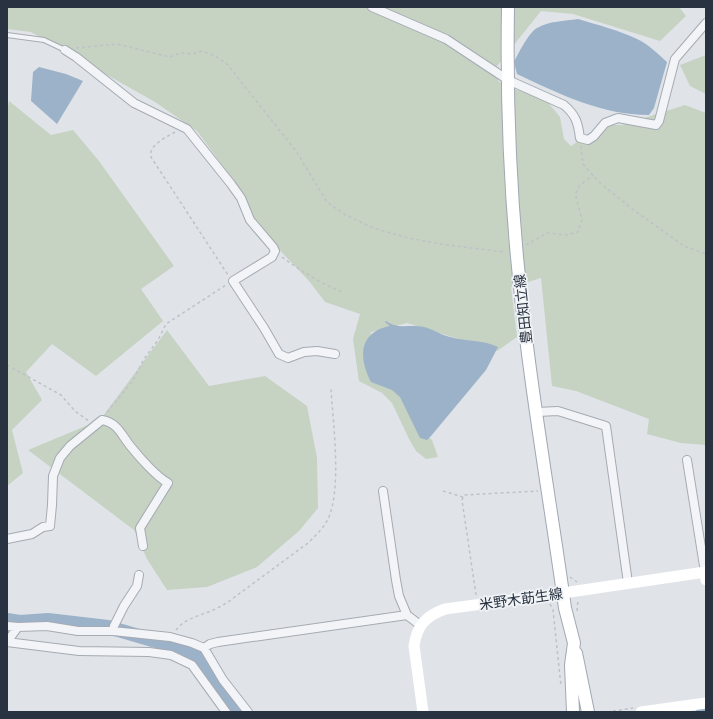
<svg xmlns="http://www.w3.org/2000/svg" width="713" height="719" font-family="'Space Grotesk','Noto Sans JP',sans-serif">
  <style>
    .green { fill: #c6d2c2 }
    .water { fill: #9cb2c8 }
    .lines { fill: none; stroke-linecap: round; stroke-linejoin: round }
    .river { stroke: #9cb2c8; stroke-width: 14 }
    .service-casing { stroke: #a5abb3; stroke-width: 6 }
    .minor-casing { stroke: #a5abb3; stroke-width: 10 }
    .primary-casing { stroke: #a0a8b4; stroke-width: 14 }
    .path { stroke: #bec2c7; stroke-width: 1.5; stroke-dasharray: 3 3; stroke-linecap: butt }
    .service { stroke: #f3f4f7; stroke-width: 4 }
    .minor { stroke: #f3f4f7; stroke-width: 8 }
    .secondary { stroke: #fff; stroke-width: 11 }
    .primary { stroke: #fff; stroke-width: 12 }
    .labels { text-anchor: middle; stroke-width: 3.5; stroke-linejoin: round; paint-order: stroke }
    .street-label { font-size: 14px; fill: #293240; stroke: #f0f3f6 }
  </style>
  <rect width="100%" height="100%" fill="#e0e4e9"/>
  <path class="green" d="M7,7H679L686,16L660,41L573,14L541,11L497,66L498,81L511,88L546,100L560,117L564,139L571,146L602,125H622L685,105L706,113V445L681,443L647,434L649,419L576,391L552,386L541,278L511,287L517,337L497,351L407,323L371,332L369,357L390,383L417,412L422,431L432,440L438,457L426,459L416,451L409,439L392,403L382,393L359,381L353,339L360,314L325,302L309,281L252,221L245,196L197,131L155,102L31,32L7,29Z
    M706,55V94L690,86L680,65Z
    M9,101L51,135L73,130L99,161L174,266L141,289L163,321L96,376L52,344L26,372L42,400L12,430L23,473L7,486V111Z
    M167,330L209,386L265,376L307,406L317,458L318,508L299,531L257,567L207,587L167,590L147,559L134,530L28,450L100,420Z"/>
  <path class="water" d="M578,19C598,25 618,30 637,39C648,44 658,54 667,62L654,108L649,115C602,115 559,94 517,74L514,62C518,54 529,32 537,28C549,21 564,21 578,19Z
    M39,67L66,74L83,81L57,124L31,101L33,72Z
    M386,321C399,330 409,324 424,327C433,329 441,335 450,337C467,342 481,339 498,347L486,370L431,436L427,440L420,438L417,432L400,397L392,390L371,382C358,357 359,332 390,326L385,322Z"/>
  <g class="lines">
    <path class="river" d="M7,620L20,622L48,620L108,627L190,651C204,660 207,669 216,682C224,692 232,703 240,712
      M703,712L706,711"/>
    <defs>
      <path id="service" d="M7,35L44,40L65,50"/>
      <path id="minor" d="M372,7L446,39L508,80L564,105C576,115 578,123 580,138L588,140L594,136L605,123L618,118L656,125L659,121L675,59L706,23
        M65,50L76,57L134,103L187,129L231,184L241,198L250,220L273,247L275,251L272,257L233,281L264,328L279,354L288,358L304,352L317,351L335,354
        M537,412L558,411L606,426L628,583
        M687,460L705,572
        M383,491L396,580L399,596L407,615
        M7,539L32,534L43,527L50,526L52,505L53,476L60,458L70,446L102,420C119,423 122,437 132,448C140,458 157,477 168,483L140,528L143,546
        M7,626L18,627
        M113,631L114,626L124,606L137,586L139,575
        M7,642L18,627L47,626L78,631H113L170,637L192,643L204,648L223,680L248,712
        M7,642L79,651L149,652L171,655L192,665L226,712
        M204,648L210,644L218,642L407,615L420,625"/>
      <path id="primary" d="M508,7C506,120 512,234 527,346C538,434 553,521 565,608L574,643L571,665L573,712
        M576,653L588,712"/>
    </defs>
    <use href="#service" class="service-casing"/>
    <use href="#minor" class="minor-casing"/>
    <use href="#primary" class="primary-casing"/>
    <path class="path" d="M76,48L117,44L170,57L180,53L192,54L202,51L215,56L226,63L231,69L296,151L327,202L344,214L373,228L408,238L440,244L505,252
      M175,132C167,137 148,145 151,157L228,275
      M581,146L583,164L599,182L631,208L684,246L706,254
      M526,245L547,233L567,235L578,232L582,220L576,197V193L579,186L593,175
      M282,257C301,271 320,283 342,292
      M7,365L61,395L75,411L89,421
      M107,412L132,382L144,359L158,340L166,324L226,285
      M443,491L463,497
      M570,577L577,582
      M476,595L462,500L464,495L538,491
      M550,604L553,610L561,686
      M577,611L578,599
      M176,630C185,618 200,616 213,610C218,608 223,605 228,602L308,543C315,536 323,529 328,519C342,489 333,423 331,389
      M607,712L633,708"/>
    <use href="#service" class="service"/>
    <use href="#minor" class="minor"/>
    <path class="secondary" d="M423,712L414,646C417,625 426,616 445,609L563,593L705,572L706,580
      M641,712L706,703"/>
    <use href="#primary" class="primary"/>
  </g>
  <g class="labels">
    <g class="street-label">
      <text transform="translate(523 309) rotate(-96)" y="5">豊田知立線</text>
      <text transform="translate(521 599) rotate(-8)" y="5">米野木莇生線</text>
    </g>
  </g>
  <rect width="713" height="719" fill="none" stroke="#293240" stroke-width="16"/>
</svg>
